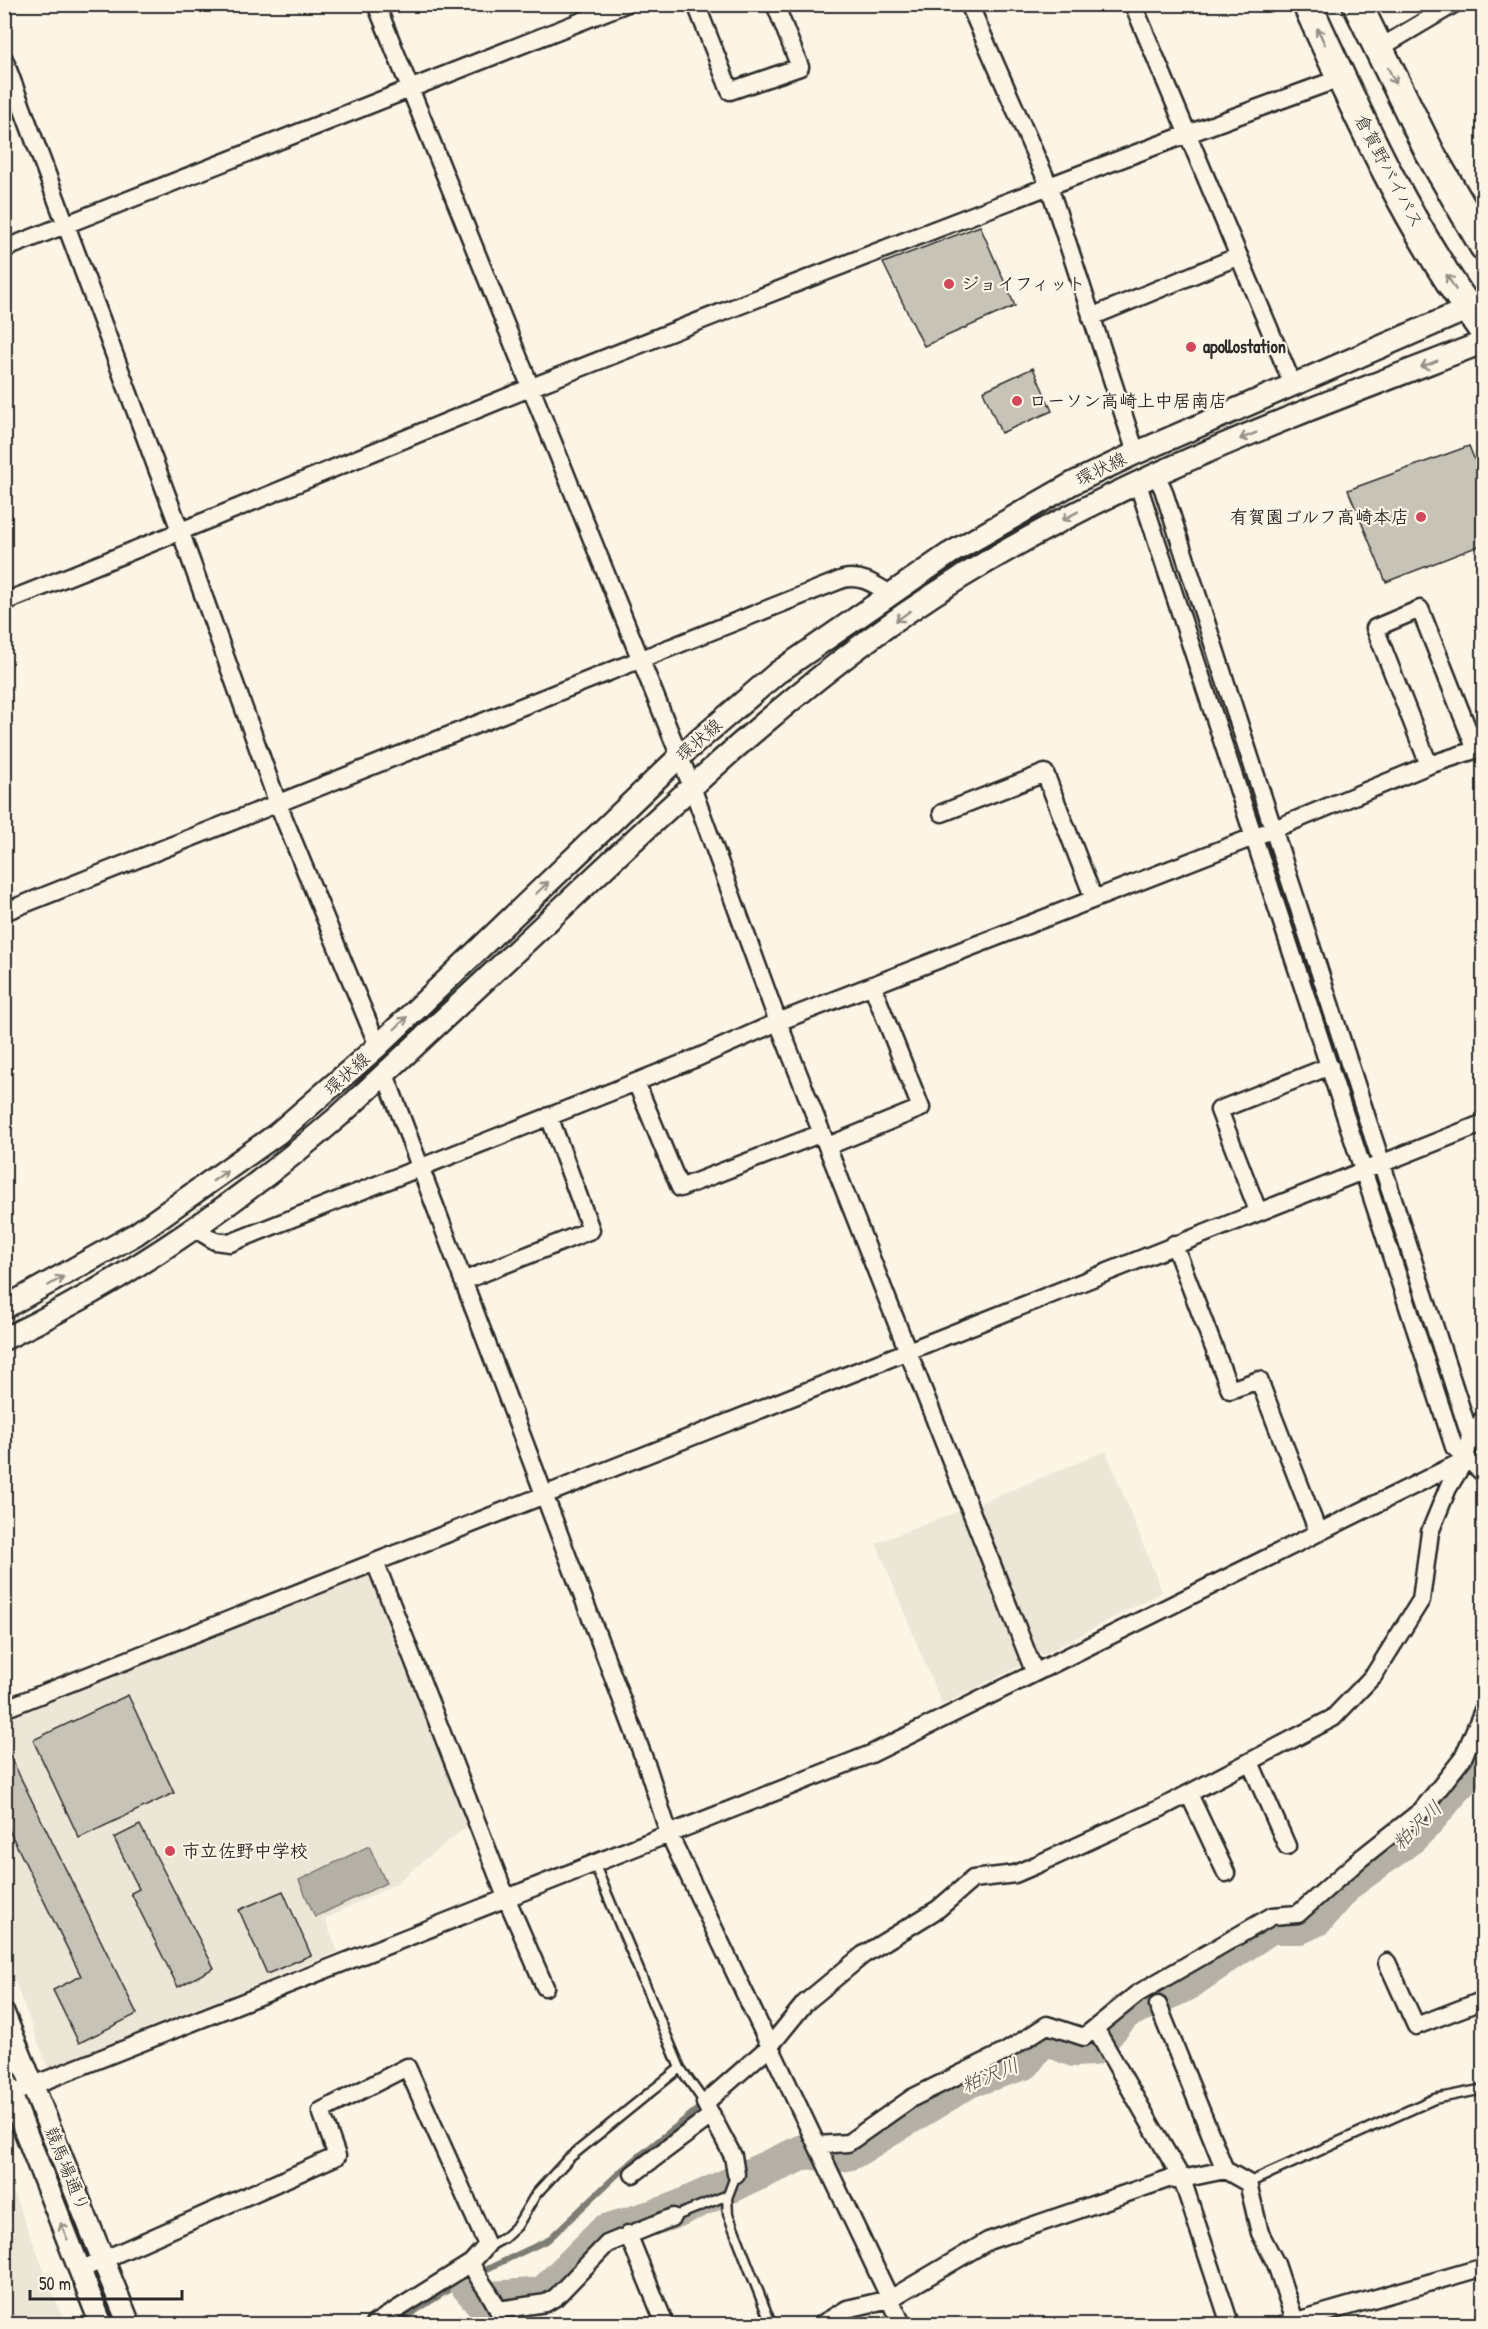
<svg xmlns="http://www.w3.org/2000/svg" width="1488" height="2329" font-family="'Patrick Hand','Klee One',sans-serif">
  <style>
    .built { fill: #ece6d7 }
    .water { fill: #b4b0a5; stroke: #7d7b74; stroke-width: 1.5 }
    .lines { fill: none; stroke-linecap: round; stroke-linejoin: round }
    .stream { stroke: #7d7b74; stroke-width: 6 }
    .river { stroke: #b4b0a5; stroke-width: 36 }
    .building { fill: #c8c3b7; stroke: #2b2b2b; stroke-width: 1.5 }
    .service-casing { stroke: #2b2b2b; stroke-width: 13 }
    .minor-casing { stroke: #2b2b2b; stroke-width: 21 }
    .tertiary-casing { stroke: #2b2b2b; stroke-width: 26 }
    .trunk-casing { stroke: #2b2b2b; stroke-width: 33 }
    .service { stroke: #fcf5e5; stroke-width: 8 }
    .minor { stroke: #fcf5e5; stroke-width: 16 }
    .tertiary { stroke: #fcf5e5; stroke-width: 21 }
    .trunk { stroke: #fcf5e5; stroke-width: 28 }
    .oneway { stroke: #949088 }
    .poi-dot { fill: #d1495b; stroke: #fcf5e5; stroke-width: 2 }
    .labels { text-anchor: middle; stroke-width: 4.5; stroke-linejoin: round; paint-order: stroke }
    .street-label { font-size: 18px; fill: #2b2b2b; stroke: #fcf5e5 }
    .poi-label { font-size: 18px; font-weight: bold; fill: #2b2b2b; stroke: #fcf5e5; text-anchor: start }
    .water-label { font-size: 20px; font-style: italic; fill: #545350; stroke: #fcf5e5 }
  </style>
  <rect width="100%" height="100%" fill="#fcf5e5"/>
  <filter id="ink" filterUnits="userSpaceOnUse"><feTurbulence type="fractalNoise" baseFrequency=".0167" numOctaves="2"/><feDisplacementMap in="SourceGraphic" scale="12" xChannelSelector="R" yChannelSelector="G"/><feConvolveMatrix kernelMatrix="1 2 1 2 8 2 1 2 1" color-interpolation-filters="sRGB"/></filter>
  <g filter="url(#ink)">
    <path class="built" d="M1106,1451L1162,1592L1043,1655L1035,1650L978,1504Z
      M965,1509L1023,1659L1018,1667L942,1705L876,1543Z
      M372,1571L471,1823L395,1884L325,1919L338,1952L48,2068L5,1956V1721Z
      M5,2170L11,2186L65,2324H5Z"/>
    <path class="water" d="M369,1846L386,1883L315,1917L299,1880Z"/>
    <g class="lines">
      <path class="stream" d="M395,2324L464,2280L548,2240L623,2169L700,2107"/>
      <path class="river" d="M464,2280L481,2300L543,2295L606,2232L671,2212L806,2151L837,2155L851,2152L969,2080L1024,2062L1037,2044L1047,2038L1074,2049L1093,2048L1124,2012L1183,1985L1270,1926H1300L1317,1918L1347,1883L1411,1836L1427,1820L1466,1773L1484,1737"/>
    </g>
    <path class="building" d="M980,226L1015,306L924,346L883,263Z
      M1033,368L1052,411L1001,433L983,391Z
      M1469,446L1484,483V544L1386,582L1348,490Z
      M128,1695L174,1793L79,1838L33,1740Z
      M7,1750L137,2014L79,2043L53,1990L81,1976L4,1820V1751Z
      M140,1825L214,1968L178,1987L131,1893L139,1889L114,1838Z
      M283,1891L311,1955L267,1974L239,1910Z"/>
    <g class="lines">
      <defs>
        <path id="service" d="M594,1863L680,2068L705,2103
          M736,2174L727,2198L728,2214L771,2324
          M1248,2183L1434,2099L1484,2089
          M673,2217L728,2195
          M486,2248L504,2238L517,2226L536,2194L569,2158L680,2068"/>
        <path id="minor" d="M376,4L692,787L778,1022L1034,1671
          M696,4L730,91L800,67L775,4
          M969,4L1049,186L1136,453
          M1133,4L1293,385
          M1378,49L1454,4
          M4,59L181,533L278,804L378,1046
          M4,249L625,4
          M1091,317L1239,256
          M1155,473L1163,489L1470,1436
          M1137,481L1454,1447L1484,1474
          M4,602C181,533 356,458 532,387C800,281 1069,176 1341,78
          M1429,765L1375,628L1420,609L1476,750
          M942,813L1045,773L1094,899
          M4,912L843,579C862,575 874,584 890,594
          M385,1074L648,1769L669,1834L902,2324
          M636,1082L680,1188L822,1133
          M828,1146L921,1108L872,985
          M1258,1211L1219,1110L1330,1066
          M194,1228L215,1241L230,1243L699,1057L778,1022L1274,829L1429,765L1484,747
          M1174,1244L1230,1390L1259,1380L1318,1532
          M463,1281L591,1230L549,1116
          M375,1562L506,1897L545,1987
          M4,1709L1484,1123
          M1250,1762L1287,1846
          M1189,1794L1226,1873
          M1387,1962L1416,2026L1484,2000
          M1158,2005L1225,2170L1248,2183L1260,2233L1276,2264L1295,2321
          M1095,2028L1182,2179L1230,2324
          M11,2094L871,1754L1465,1460L1470,1436L1484,1418
          M817,2145L848,2143L912,2098L1005,2052L1047,2025L1084,2037L1137,1994L1272,1916L1298,1914L1360,1859L1422,1810L1463,1758L1484,1708
          M633,2174L712,2115
          M736,2174L733,2156L705,2103L770,2046L805,2003L863,1955L938,1909L973,1879L1015,1874L1036,1865L1161,1808L1333,1718L1374,1675L1421,1600L1430,1532L1448,1488L1465,1460
          M628,2234L665,2324
          M471,2263C478,2281 491,2292 498,2310L546,2303L556,2297L607,2244L673,2217
          M80,2270L337,2156L321,2111L407,2067L487,2245L471,2263L374,2324
          M822,2324L847,2309L890,2299L988,2241L1168,2179H1182L1225,2170
          M1286,2324L1484,2267"/>
        <path id="tertiary" d="M4,1308L136,1234L277,1134L378,1046L679,757L777,673L949,554L1073,483L1136,453L1468,309L1482,311
          M4,1339C125,1281 238,1203 339,1116C427,1035 514,953 601,871C698,780 796,689 906,613C1083,491 1285,419 1484,342
          M4,2015L129,2324
          M4,2077L101,2324"/>
        <path id="trunk" d="M1307,4C1358,116 1411,232 1484,331
          M1357,4L1430,153L1484,246"/>
      </defs>
      <use href="#service" class="service-casing"/>
      <use href="#minor" class="minor-casing"/>
      <use href="#tertiary" class="tertiary-casing"/>
      <use href="#trunk" class="trunk-casing"/>
      <use href="#service" class="service"/>
      <use href="#minor" class="minor"/>
      <use href="#tertiary" class="tertiary"/>
      <use href="#trunk" class="trunk"/>
    </g>
    <defs><path id="oneway-shaft" d="M-6 0H5M1.5-3L5.5 0L1.5 3" fill="none" stroke-width="1.6" stroke-linecap="round" stroke-linejoin="round" transform="scale(1.5)"/></defs>
    <g class="oneway">
      <use href="#oneway-shaft" transform="translate(1321 36) rotate(-115)"/>
      <use href="#oneway-shaft" transform="translate(1392 76) rotate(64)"/>
      <use href="#oneway-shaft" transform="translate(1451 282) rotate(-121)"/>
      <use href="#oneway-shaft" transform="translate(1429 364) rotate(158)"/>
      <use href="#oneway-shaft" transform="translate(1248 436) rotate(158)"/>
      <use href="#oneway-shaft" transform="translate(1070 516) rotate(151)"/>
      <use href="#oneway-shaft" transform="translate(903 616) rotate(144)"/>
      <use href="#oneway-shaft" transform="translate(542 888) rotate(-44)"/>
      <use href="#oneway-shaft" transform="translate(401 1023) rotate(-44)"/>
      <use href="#oneway-shaft" transform="translate(220 1176) rotate(-36)"/>
      <use href="#oneway-shaft" transform="translate(56 1281) rotate(-30)"/>
      <use href="#oneway-shaft" transform="translate(64 2231) rotate(-111)"/>
    </g>
  </g>
  <g class="poi-dot">
    <circle cx="949" cy="284" r="6"/>
    <circle cx="1191" cy="347" r="6"/>
    <circle cx="1017" cy="401" r="6"/>
    <circle cx="1421" cy="517" r="6"/>
    <circle cx="170" cy="1851" r="6"/>
  </g>
  <g class="labels">
    <g class="street-label">
      <text transform="translate(1389 171) rotate(62)" y="6">倉賀野バイパス</text>
      <text transform="translate(1101 469) rotate(-26)" y="6">環状線</text>
      <text transform="translate(699 740) rotate(-41)" y="6">環状線</text>
      <text transform="translate(347 1074) rotate(-42)" y="6">環状線</text>
      <text transform="translate(67 2169) rotate(68)" y="6">競馬場通り</text>
    </g>
    <g class="poi-label">
      <text x="961" y="290">ジョイフィット</text>
      <text x="1203" y="353">apollostation</text>
      <text x="1029" y="407">ローソン高崎上中居南店</text>
      <text x="1409" y="523" text-anchor="end">有賀園ゴルフ高崎本店</text>
      <text x="182" y="1857">市立佐野中学校</text>
    </g>
    <g class="water-label">
      <text transform="translate(1417 1825) rotate(-44)" y="7">粕沢川</text>
      <text transform="translate(990 2075) rotate(-22)" y="7">粕沢川</text>
    </g>
  </g>
  <rect width="1488" height="2329" fill="none" stroke="#fcf5e5" stroke-width="24"/>
  <rect x="12" y="12" width="1464" height="2305" fill="none" stroke="#2b2b2b" stroke-width="2" filter="url(#ink)"/>
  <path d="M30 2290v9h152v-9" fill="none" stroke="#2b2b2b" stroke-width="3"/>
  <text x="39" y="2290" font-size="18" fill="#2b2b2b" stroke="#fcf5e5" stroke-width="4.5" paint-order="stroke">50 m</text>
</svg>
